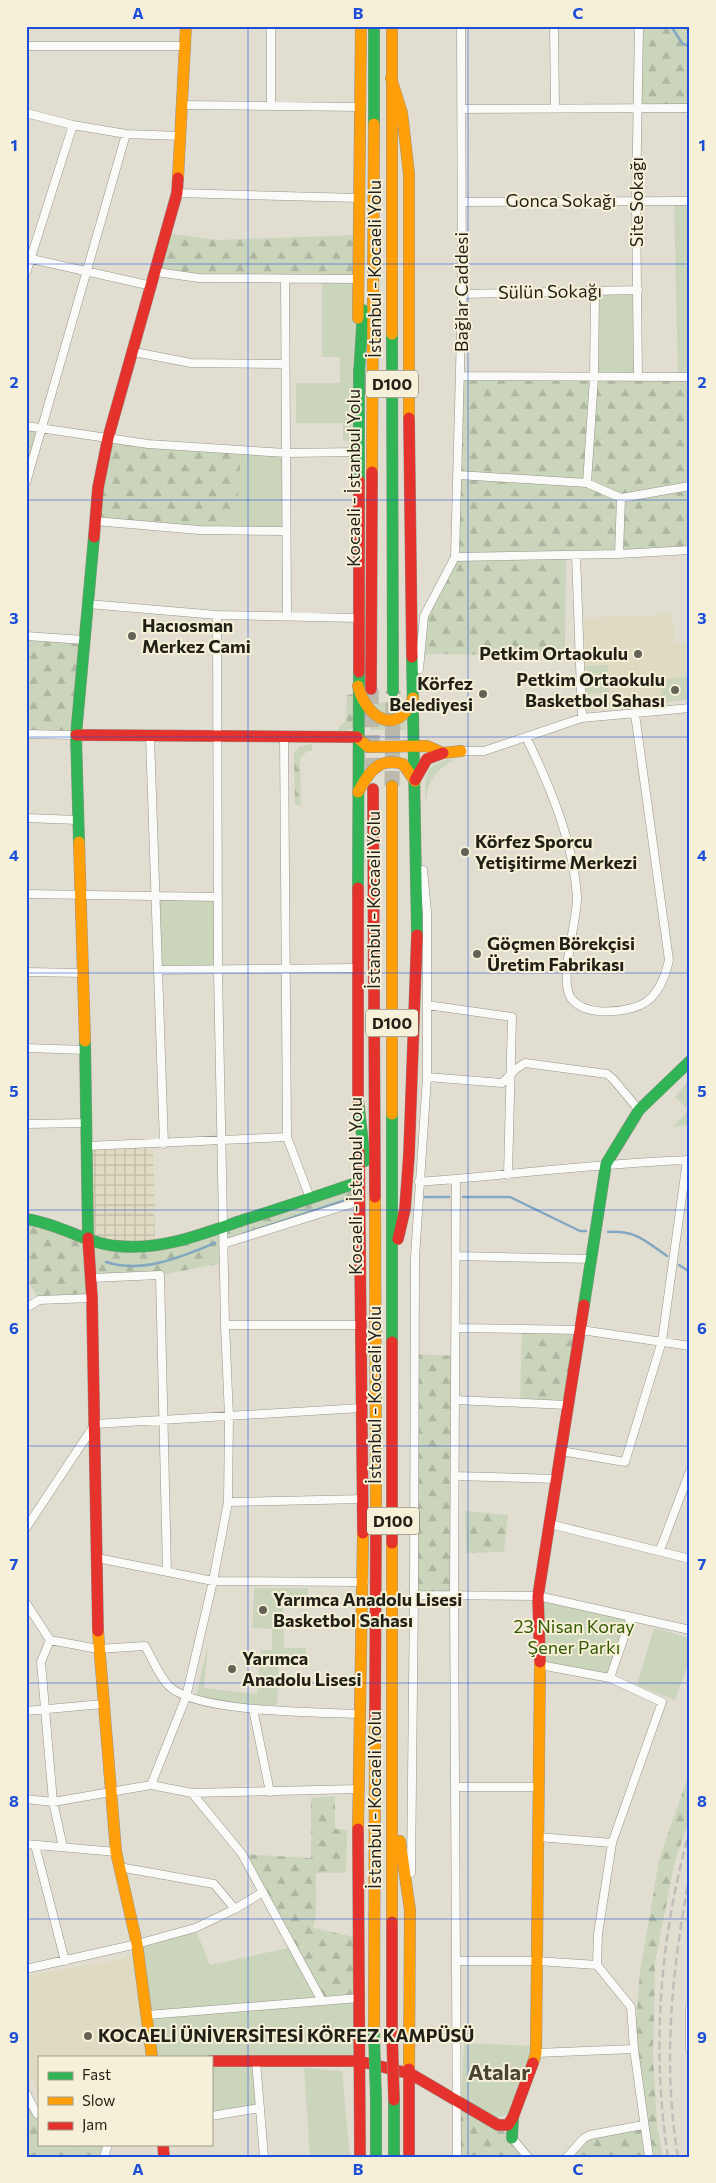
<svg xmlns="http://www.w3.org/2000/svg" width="716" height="2183" font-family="Commissioner,sans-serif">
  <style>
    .industrial { fill: url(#industrial-grid) }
    .built { fill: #dfdac2 }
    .green { fill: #cad5bb }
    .forest { fill: url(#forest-firs) }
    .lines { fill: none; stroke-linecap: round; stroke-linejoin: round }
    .stream { stroke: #82a7c1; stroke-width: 2.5 }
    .highway-tunnel { stroke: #bbb8ac; stroke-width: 15; stroke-dasharray: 15 8; stroke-linecap: butt }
    .street-casing { stroke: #97948a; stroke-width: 9 }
    .fast-casing { stroke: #97948a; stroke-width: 12 }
    .slow-casing { stroke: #97948a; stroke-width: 12 }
    .jam-casing { stroke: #97948a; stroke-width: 12 }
    .street { stroke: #fafaf8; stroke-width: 8 }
    .fast { stroke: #30b455; stroke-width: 11 }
    .slow { stroke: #ff9f0a; stroke-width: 11 }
    .jam { stroke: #e5322d; stroke-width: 11 }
    .rail { stroke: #bfbeba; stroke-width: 2.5; stroke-dasharray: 8 4; stroke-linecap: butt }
    .fast-bridge-casing { stroke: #97948a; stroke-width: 12; stroke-linecap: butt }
    .jam-bridge-casing { stroke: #97948a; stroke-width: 12; stroke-linecap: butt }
    .fast-bridge { stroke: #30b455; stroke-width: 11 }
    .jam-bridge { stroke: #e5322d; stroke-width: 11 }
    .grid { fill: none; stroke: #1d4ed8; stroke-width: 1; stroke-opacity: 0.55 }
    .poi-dot { fill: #646257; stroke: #f5f0d7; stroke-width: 2 }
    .labels { text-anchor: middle; stroke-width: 4; stroke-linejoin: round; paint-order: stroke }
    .shield { fill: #f5f0d7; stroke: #615e50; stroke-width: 1 }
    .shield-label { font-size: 16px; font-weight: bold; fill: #211f16 }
    .street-label { font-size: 18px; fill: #211f16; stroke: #f5f0d7 }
    .poi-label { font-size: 18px; font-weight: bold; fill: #211f16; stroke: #f5f0d7; text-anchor: start }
    .park-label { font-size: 18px; fill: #335a03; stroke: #f5f0d7 }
    .district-label { font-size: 22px; font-weight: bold; fill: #4a4531; stroke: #f5f0d7 }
    .neatline { fill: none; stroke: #1d4ed8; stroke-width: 2 }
    .grid-label { font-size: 16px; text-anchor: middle; font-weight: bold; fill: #1d4ed8 }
  </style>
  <defs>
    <pattern id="industrial-grid" width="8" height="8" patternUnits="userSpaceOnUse" patternTransform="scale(1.25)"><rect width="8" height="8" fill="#dfdac2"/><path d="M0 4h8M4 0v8" fill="none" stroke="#bfbba6"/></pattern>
    <pattern id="forest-firs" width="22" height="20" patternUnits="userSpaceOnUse" patternTransform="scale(1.25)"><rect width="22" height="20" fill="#cad5bb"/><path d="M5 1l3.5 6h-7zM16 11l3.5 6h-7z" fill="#adb6a0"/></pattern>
  </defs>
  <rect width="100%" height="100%" fill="#e1ded1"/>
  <path class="industrial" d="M153,1144L155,1246L88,1240L87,1146Z"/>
  <path class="built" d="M672,614L675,643L690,641V699L587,711L584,618Z
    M139,1954L152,2057H39V2093L26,2070V1976L112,1961Z"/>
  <path class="green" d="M674,201H690V377H678Z
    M322,279H358L359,441H343V423H296V383H340V357H322Z
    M638,290V377H594L595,291Z
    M26,426L41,428L26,483Z
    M241,450L286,453V531L236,530Z
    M608,665L609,693L586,694V666Z
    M690,676V699L663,703L660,680Z
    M375,703H403L404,709L384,715L373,705Z
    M370,718L407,719L406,730H370Z
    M456,759C436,769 427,781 426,804C423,777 425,760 456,759Z
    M156,895L218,897V971L158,970Z
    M690,1079V1125L673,1127L689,1110L675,1097Z
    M254,1588H308L307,1602L304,1605L283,1606L284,1648H306V1656L279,1657L277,1705H249L196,1696L208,1645L204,1688L257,1694L261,1650H272V1629L252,1628Z
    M538,1596L631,1617L610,1678L540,1665Z
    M654,1628L690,1638V1659L675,1700L637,1685Z
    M195,1928L210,1965L292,1947L359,1998V2061H257L260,2108L211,2116V2057H152L137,1944Z
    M464,2043L533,2046L512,2112C491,2124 480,2112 461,2101Z
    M304,2068L342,2071L350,2157H310Z"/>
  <path class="forest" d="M639,26H690V108H638Z
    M166,233L216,240L358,235V279L199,278L156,272Z
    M461,376L690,377V550L566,555L565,653L510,655L434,654L425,655L424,616L455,557Z
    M108,438L241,450L236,530L95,521Z
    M26,636L84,640L76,735L26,734Z
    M354,694L353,728L344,732H338L340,725L346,721L347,695Z
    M312,744V751H307L300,759L301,805H295L294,753L300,746Z
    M359,1182L360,1201L224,1244V1263L160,1275L91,1278L92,1298L39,1300L26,1278V1219L88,1240L155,1246Z
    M522,1329L581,1330L567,1405L520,1403Z
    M414,1354L456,1356L454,1594L414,1595Z
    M465,1511L508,1515L504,1552L466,1553Z
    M690,1771V1818L675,1861L655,1962L653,2056L657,2125L663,2157H567L584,2138L643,2125L634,2049L640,1973L659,1860Z
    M335,1796V1829L347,1830L346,1873H316V1915L313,1928L359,1938V1998L322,2001L242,1854L311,1858V1798Z
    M26,2093L39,2117V2144H108L104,2157H26Z
    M457,2101L498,2125L528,2157H457Z"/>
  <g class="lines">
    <path class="stream" d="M671,26L682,43L690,47
      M425,1197H449
      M463,1197H510L580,1231H586
      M608,1232C636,1230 645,1241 667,1256
      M243,1234L346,1200
      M106,1262C143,1274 181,1257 215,1243
      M679,1265L690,1272"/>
    <path class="highway-tunnel" d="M371,689L373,780
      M392,786L393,691"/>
    <defs>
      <path id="street" d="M271,26V105
        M554,26L555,108
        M26,46H185
        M181,105L361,107
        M462,109L690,108
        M26,113L73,125L126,134L180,136
        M177,193L358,198
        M462,202L690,201
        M27,258L152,286
        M156,272L199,278L358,279
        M26,273L73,125
        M285,279L287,616
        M462,294L638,290
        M134,352L191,363L285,364
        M461,376L690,377
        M638,377L636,201L639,26
        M26,426L148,444L286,453L359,452
        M458,475L587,483L594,377L595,291
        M26,483L126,134
        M587,483L621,498L690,486
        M95,521L199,530L286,531
        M619,554L621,498
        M576,555L582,718
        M455,557L619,554L690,550
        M88,604L217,615L358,618
        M26,636L84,640
        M419,669L424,616L455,557L462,294L461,26
        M26,734L76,735
        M284,736L287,1137L310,1198
        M150,737L164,1144
        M526,737C550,786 573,841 577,896C578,920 558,979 571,998C583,1015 614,1013 632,1008C655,1003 664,982 669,960L635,714
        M461,751H484L582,718L690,708
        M26,818L78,820
        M423,870L427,912V1077L415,1257L414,1595L538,1596L690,1630
        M26,894L218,897
        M158,970L358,968
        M26,972L84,973
        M427,1005L512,1017L508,1175
        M26,1048L85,1050
        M427,1077L502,1083L516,1069L525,1063L607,1074L613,1079L639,1110
        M26,1124L87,1123
        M87,1146L287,1137
        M456,1179L454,1594L457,2157
        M419,1182C510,1175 599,1163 690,1160
        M223,1244L360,1201
        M457,1256L591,1259
        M91,1278L160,1275L167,1571
        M26,1308L39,1300L92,1298
        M225,1325H361
        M456,1328L581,1330L690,1346
        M455,1400L567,1405
        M561,1451L625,1462L662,1341L687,1160
        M455,1476L557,1479
        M228,1502L363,1499
        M550,1524L690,1559
        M26,1528L95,1424L361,1408
        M660,1550L690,1471
        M97,1558L213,1581L364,1582
        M26,1603L50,1640L98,1649L145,1646C152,1658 159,1676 169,1686C196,1713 319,1712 360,1714
        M50,1640L41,1662L53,1802L63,1847
        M610,1678L631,1617
        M253,1709L270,1792
        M26,1711L103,1704
        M151,1785L186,1697L213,1581L228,1502L229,1416L225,1325L218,971L217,615
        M455,1787H538
        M192,1793L242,1854L322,2001L359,1998
        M26,1799L53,1802L151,1785L192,1793L358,1789
        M538,1837L612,1843
        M26,1844L116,1852
        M35,1845L65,1961
        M119,1867L214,1884L235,1909
        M411,1873L414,1595
        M456,1961H537L597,1965L598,1934L612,1843L662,1702L610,1678L540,1665
        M597,1965L631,2007L634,2049L649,2157
        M26,1969L137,1944L195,1928L235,1909L263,1892
        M690,2008V2049
        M147,2015L322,2001
        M536,2053L634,2049
        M256,2061L264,2157
        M26,2093L37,2114
        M211,2116L260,2108
        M512,2138L528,2157
        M104,2157L108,2144
        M567,2157L584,2138L590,2135L643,2125"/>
      <path id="fast" d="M374,124V26
        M392,334L393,691
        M359,376L363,310
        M359,481V369
        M412,657L417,935
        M79,842L76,735L94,537
        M358,888L359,672
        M85,1041L88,1238
        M358,1099L365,1161
        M392,1114V1342
        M26,1219C58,1223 85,1243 117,1246C160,1251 203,1234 243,1220C282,1208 320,1195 359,1182
        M584,1305L606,1164L639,1110L690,1061
        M376,2100V2157
        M394,2100V2157
        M512,2138L513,2117"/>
      <path id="slow" d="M392,26V334
        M391,78L402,113L409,174V418
        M178,178L186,26
        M358,318L361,26
        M372,472L374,124
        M358,686C366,718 398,738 413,698
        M357,737L368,747L427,746L443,753L461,751
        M392,786V1114
        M358,792C369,772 378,757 403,764L415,781
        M79,842L85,1041
        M375,1197L376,1521
        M392,1543V1922
        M98,1631L116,1852L137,1944L152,2057
        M358,1829L363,1533
        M400,1841L410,1910L409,2069
        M374,2033L375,1722
        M533,2063L536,2053L540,1662"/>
      <path id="jam" d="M409,418L412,657
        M94,537L98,488L108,438L177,193L178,178
        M359,672V481
        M371,689L372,472
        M76,735L357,737
        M415,780L427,759L443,753
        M373,789L375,1197
        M358,1105V888
        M359,1151L363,1533
        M88,1238L92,1298L98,1631
        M398,1239L405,1209L409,1154L417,935
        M392,1342V1543
        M540,1662L538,1596L584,1305
        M375,1722L376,1521
        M358,1829L360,2157
        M392,1922V2033
        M211,2061H359L411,2074L498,2125H508L513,2117L533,2063
        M163,2144L164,2157
        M409,2157V2069"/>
    </defs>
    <use href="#street" class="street-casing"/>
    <use href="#fast" class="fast-casing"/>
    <use href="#slow" class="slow-casing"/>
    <use href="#jam" class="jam-casing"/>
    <use href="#street" class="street"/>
    <use href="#fast" class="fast"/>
    <use href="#slow" class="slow"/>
    <use href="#jam" class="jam"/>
    <path class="rail" d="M668,2157C651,2047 660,1936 690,1829
      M678,2157C662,2063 672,1967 690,1874"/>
    <defs>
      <path id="fast-bridge" d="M374,2033L376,2100"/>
      <path id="jam-bridge" d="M392,2033L394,2100"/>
    </defs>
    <use href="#fast-bridge" class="fast-bridge-casing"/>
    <use href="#jam-bridge" class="jam-bridge-casing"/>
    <use href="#fast-bridge" class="fast-bridge"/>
    <use href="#jam-bridge" class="jam-bridge"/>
  </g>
  <path class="grid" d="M248,26V2157M468,26V2157M26,264H690M26,500H690M26,737H690M26,973H690M26,1210H690M26,1446H690M26,1683H690M26,1919H690"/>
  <g class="poi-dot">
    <circle cx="132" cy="636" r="5"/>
    <circle cx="638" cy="654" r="5"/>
    <circle cx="675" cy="690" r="5"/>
    <circle cx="483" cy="694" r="5"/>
    <circle cx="465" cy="852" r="5"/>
    <circle cx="477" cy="954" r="5"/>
    <circle cx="263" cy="1610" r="5"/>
    <circle cx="232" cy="1669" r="5"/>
    <circle cx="88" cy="2036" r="5"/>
  </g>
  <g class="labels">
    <g class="shield">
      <rect x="366" y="370.5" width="52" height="27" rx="4"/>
      <rect x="366" y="1009.5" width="52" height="27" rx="4"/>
      <rect x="367" y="1507.5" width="52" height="27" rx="4"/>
    </g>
    <g class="shield-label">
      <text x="392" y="390">D100</text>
      <text x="392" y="1029">D100</text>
      <text x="393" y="1527">D100</text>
    </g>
    <g class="street-label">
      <text x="561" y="207">Gonca Sokağı</text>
      <text transform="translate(637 202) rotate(-90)" y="6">Site Sokağı</text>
      <text transform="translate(375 269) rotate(-90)" y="6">İstanbul - Kocaeli Yolu</text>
      <text transform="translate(462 292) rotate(-90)" y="6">Bağlar Caddesi</text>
      <text transform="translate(550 292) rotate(-1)" y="6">Sülün Sokağı</text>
      <text transform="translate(354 478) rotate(-90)" y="6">Kocaeli - İstanbul Yolu</text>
      <text transform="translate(374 900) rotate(-90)" y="6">İstanbul - Kocaeli Yolu</text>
      <text transform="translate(356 1186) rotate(-90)" y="6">Kocaeli - İstanbul Yolu</text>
      <text transform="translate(375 1395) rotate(-90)" y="6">İstanbul - Kocaeli Yolu</text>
      <text transform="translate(375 1800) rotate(-90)" y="6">İstanbul - Kocaeli Yolu</text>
    </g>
    <g class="poi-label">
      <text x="142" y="632">Hacıosman<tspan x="142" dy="21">Merkez Cami</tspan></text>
      <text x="628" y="660" text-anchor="end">Petkim Ortaokulu</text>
      <text x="665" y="686" text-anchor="end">Petkim Ortaokulu<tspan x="665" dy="21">Basketbol Sahası</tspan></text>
      <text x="473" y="690" text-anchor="end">Körfez<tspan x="473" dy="21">Belediyesi</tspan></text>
      <text x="475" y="848">Körfez Sporcu<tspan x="475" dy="21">Yetişitirme Merkezi</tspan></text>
      <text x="487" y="950">Göçmen Börekçisi<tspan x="487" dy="21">Üretim Fabrikası</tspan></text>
      <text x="273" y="1606">Yarımca Anadolu Lisesi<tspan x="273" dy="21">Basketbol Sahası</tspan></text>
      <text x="242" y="1665">Yarımca<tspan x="242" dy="21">Anadolu Lisesi</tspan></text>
      <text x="98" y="2042">KOCAELİ ÜNİVERSİTESİ KÖRFEZ KAMPÜSÜ</text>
    </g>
    <g class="park-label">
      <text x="574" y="1633">23 Nisan Koray<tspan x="574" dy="21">Şener Parkı</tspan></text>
    </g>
    <g class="district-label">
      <text x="499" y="2080">Atalar</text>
    </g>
  </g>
  <rect width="716" height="2183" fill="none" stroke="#f5f0d7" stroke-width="55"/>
  <rect x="38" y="2056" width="175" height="90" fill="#f5f0d7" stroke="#a09c8a"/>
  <rect x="48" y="2072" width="25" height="8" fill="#30b455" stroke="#a09c8a"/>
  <text x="82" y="2080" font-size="15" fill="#211f16">Fast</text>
  <rect x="48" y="2097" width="25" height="8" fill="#ff9f0a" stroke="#a09c8a"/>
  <text x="82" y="2106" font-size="15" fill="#211f16">Slow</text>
  <rect x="48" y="2122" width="25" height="8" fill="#e5322d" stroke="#a09c8a"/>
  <text x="82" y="2130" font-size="15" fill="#211f16">Jam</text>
  <rect x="28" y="28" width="660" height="2128" class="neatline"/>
  <g class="grid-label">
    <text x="138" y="19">A</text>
    <text x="358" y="19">B</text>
    <text x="578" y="19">C</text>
    <text x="14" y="151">1</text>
    <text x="702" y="151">1</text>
    <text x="14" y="388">2</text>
    <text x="702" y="388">2</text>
    <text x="14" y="624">3</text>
    <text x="702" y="624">3</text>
    <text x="14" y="861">4</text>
    <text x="702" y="861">4</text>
    <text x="14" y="1097">5</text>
    <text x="702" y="1097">5</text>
    <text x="14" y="1334">6</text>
    <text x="702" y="1334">6</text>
    <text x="14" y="1570">7</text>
    <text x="702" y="1570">7</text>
    <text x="14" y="1807">8</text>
    <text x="702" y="1807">8</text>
    <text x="14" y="2043">9</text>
    <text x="702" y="2043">9</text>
    <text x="138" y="2175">A</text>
    <text x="358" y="2175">B</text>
    <text x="578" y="2175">C</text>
  </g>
</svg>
